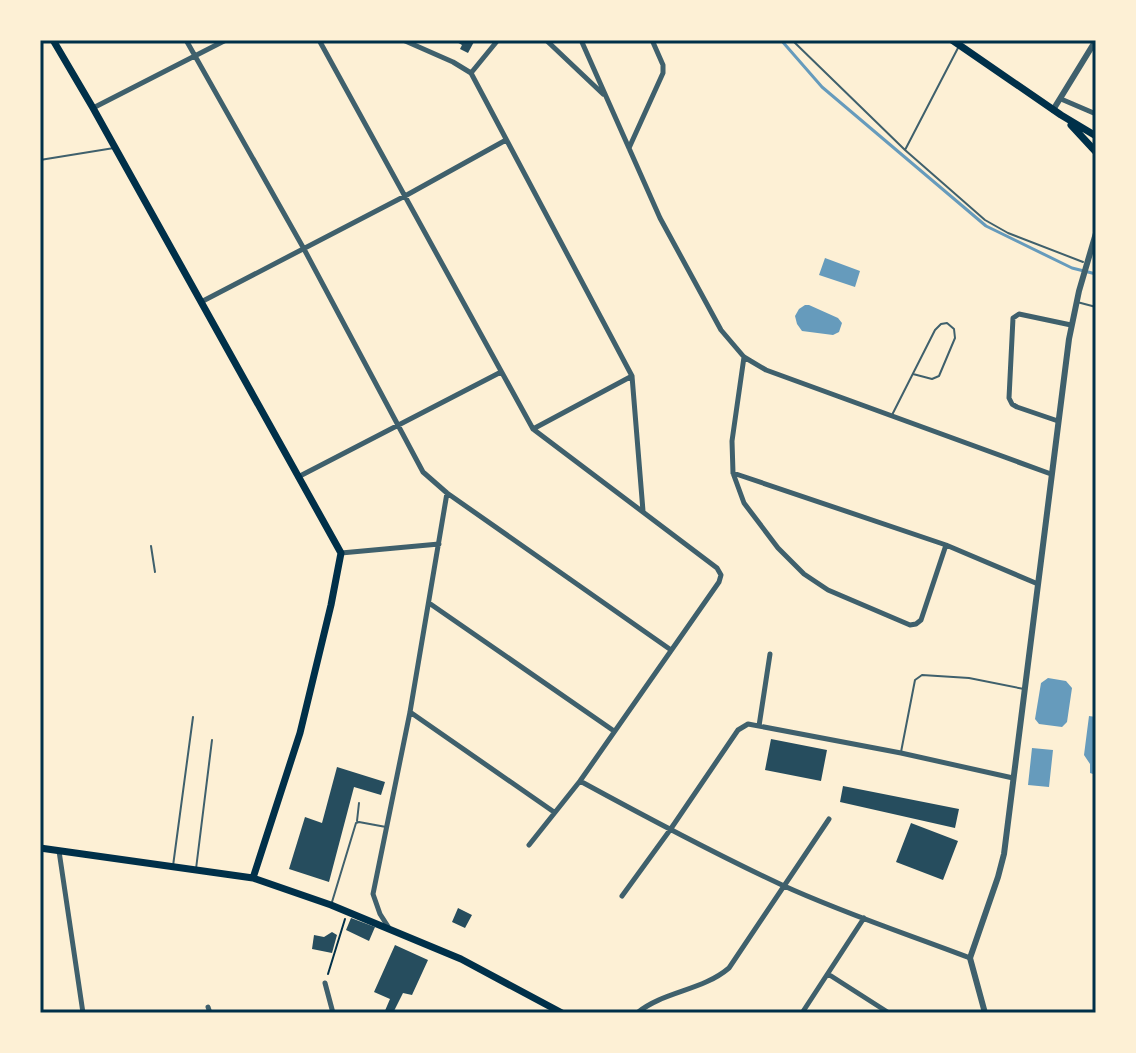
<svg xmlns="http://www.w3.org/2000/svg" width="1136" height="1053" font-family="'IBM Plex Sans',sans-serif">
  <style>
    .water { fill: #669bbc }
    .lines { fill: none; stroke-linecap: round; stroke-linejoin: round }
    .stream { stroke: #669bbc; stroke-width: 3 }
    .building { fill: #264d5e }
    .path { stroke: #003049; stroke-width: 2 }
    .service { stroke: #3f606c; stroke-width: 2 }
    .minor { stroke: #3f606c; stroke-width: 5 }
    .tertiary { stroke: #3f606c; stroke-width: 6 }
    .primary { stroke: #003049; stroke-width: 7 }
    .neatline { fill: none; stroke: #003049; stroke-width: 3 }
  </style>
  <rect width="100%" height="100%" fill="#fdf0d5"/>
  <path class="water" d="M825,258L860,271L855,287L819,275Z
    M805,305H809L838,318L842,323L839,332L833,335L802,331L797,324L795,316L799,309Z
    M1048,678L1066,681L1072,688L1067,722L1062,727L1039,724L1035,719L1041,683Z
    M1089,716L1096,717V775L1090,773V764L1084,755Z
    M1032,748L1053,750L1049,787L1028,785Z"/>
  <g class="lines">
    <path class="stream" d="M781,40L822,87L986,226L1072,268L1096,274"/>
  </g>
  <path class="building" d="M453,40H475L468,53L460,49L462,45Z
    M771,739L827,750L821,781L765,770Z
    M337,767L385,782L381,795L354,787L329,882L289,869L305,817L322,823Z
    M843,786L959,809L955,828L840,802Z
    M911,823L958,841L943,880L896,862Z
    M458,908L472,915L465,928L452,922Z
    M351,918L375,927L369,941L346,930Z
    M332,932L337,935L332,953L312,949L314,935L324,937Z
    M395,945L428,960L412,995L403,993L393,1013H384L390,999L374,992Z"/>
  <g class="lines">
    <path class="path" d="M328,974L345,919"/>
    <path class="service" d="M792,40L905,150L985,220L1008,233L1083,262
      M905,150L959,46
      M40,160L114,148
      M1077,302L1096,307
      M892,415L935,330L941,324L947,323L954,329L955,338L939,376L932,379L913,374
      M151,546L155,572
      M901,752L915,680L922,675L969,678L1024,689
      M357,821L359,803
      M173,866L193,717
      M196,869L212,740
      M332,902L356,823L359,822L386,827"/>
    <path class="minor" d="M186,40L304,249L423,472L447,493L671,650
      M319,40L533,429L717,568L721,575L719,582L580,781L529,845
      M403,40L453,62L471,73
      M546,40L603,94
      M581,40L660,218L721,330L744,357L766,370L1051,474
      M471,73L632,376L643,511
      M471,73L498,40
      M1061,99L1096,114
      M93,108L226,40
      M629,148L663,73V65L652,40
      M201,302L405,196L506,140
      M744,357L732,441L733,473L744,503L778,548L804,574L828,590L910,625L916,624L921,620L946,545
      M1058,421L1017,407L1012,404L1009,398L1013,318L1019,314L1071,325
      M533,429L632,376
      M733,473L946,545L1038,584
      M298,477L501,372
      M341,553L439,544
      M429,603L614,731
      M410,712L554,812
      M759,726L770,654
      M580,781C646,817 713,853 782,885C843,913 907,934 970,958
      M59,851L83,1013
      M622,896L670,830L738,730L748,724L901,753L1013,778
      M389,928L380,914L373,894L410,712L447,493
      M828,974L889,1013
      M325,983L333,1013
      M208,1007L210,1013
      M637,1013C664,991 702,991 729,968L829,819
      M802,1013L864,918"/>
    <path class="tertiary" d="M1053,110L1096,40
      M985,1013L970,958L998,877L1004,854L1069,339L1079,291L1096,233"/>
    <path class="primary" d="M53,40L93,108L341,553L331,605L300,733L253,878
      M952,40L1061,115L1096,136
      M1071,125L1096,152
      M40,848L253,878L331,905L461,959L562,1013"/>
  </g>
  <rect width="1136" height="1053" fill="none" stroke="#fdf0d5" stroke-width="84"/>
  <rect x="42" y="42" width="1052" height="969" class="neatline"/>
</svg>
